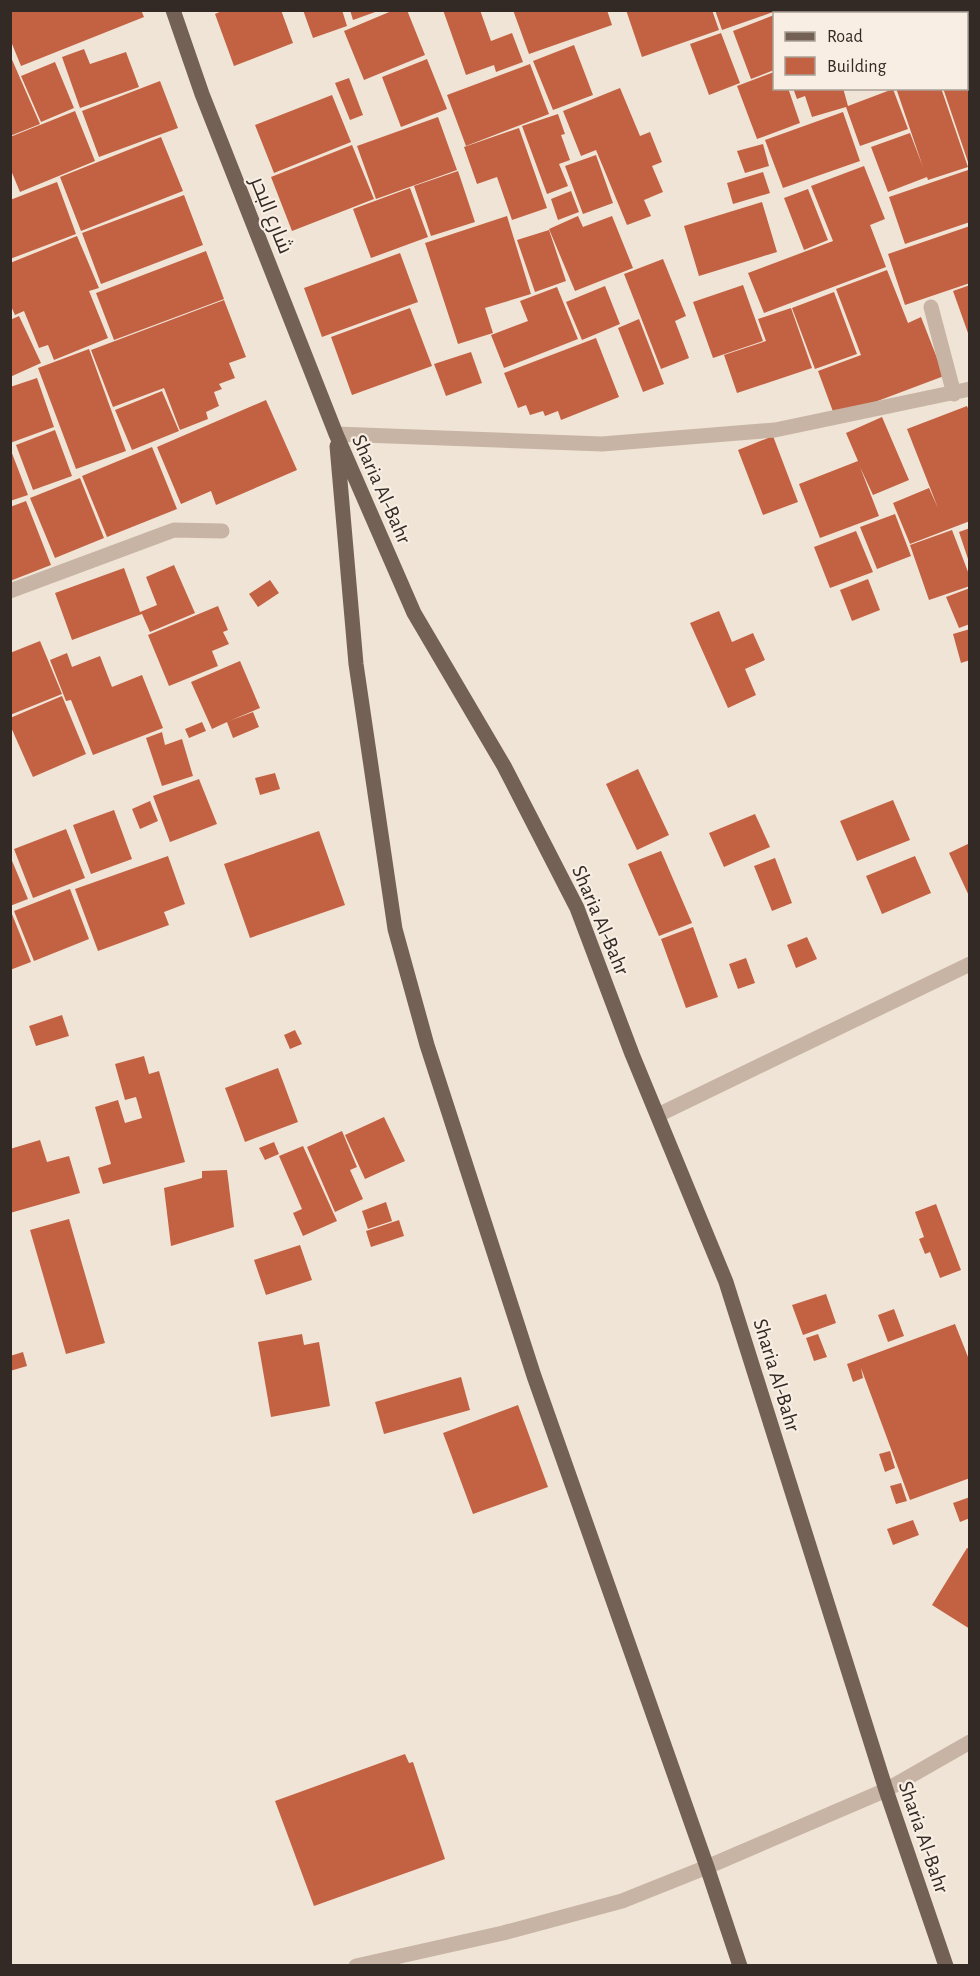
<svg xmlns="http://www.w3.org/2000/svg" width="980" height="1976" font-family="'Alegreya Sans',Cairo,sans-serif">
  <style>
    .building { fill: #c36242 }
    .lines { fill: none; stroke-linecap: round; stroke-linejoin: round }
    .minor { stroke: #c7b4a4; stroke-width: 15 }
    .major { stroke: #746156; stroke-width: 15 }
    .labels { text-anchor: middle; stroke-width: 4.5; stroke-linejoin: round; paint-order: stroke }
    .street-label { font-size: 21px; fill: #332a25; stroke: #f8eee3 }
  </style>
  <rect width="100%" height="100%" fill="#f0e4d7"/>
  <path class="building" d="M10,10H141L144,17L21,66L10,39Z
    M224,10H281L293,43L234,66L215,14Z
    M303,10H342L347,26L313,38Z
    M350,10H378V11L353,20Z
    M394,10H407L425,55L364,80L344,31Z
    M443,10H480L491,41L512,33L523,62L496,72L494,65L466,75Z
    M513,10H607L612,25L529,54Z
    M626,10H712L719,30L642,57Z
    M715,10H776V11L722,30Z
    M786,10H816L817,14H779Z
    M825,10H864L865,14H827Z
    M925,10H970V42L966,43V14H926Z
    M774,15V70L751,79L733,31Z
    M721,33L740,83L709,95L690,44Z
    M574,45L593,95L553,110L533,61Z
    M84,49L90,64L126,52L139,87L80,108L62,57Z
    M10,55L40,124L10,136Z
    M970,56V165H969L943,88H966V57Z
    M427,59L447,109L401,127L382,77Z
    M55,62L74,108L41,122L21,76Z
    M530,64L549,114L466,146L447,95Z
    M774,72V88H788L800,123L757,139L737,86Z
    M349,78L363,115L350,120L335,83Z
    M160,81L178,128L99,157L82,111Z
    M620,88L640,136L650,132L662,162L652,166L663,192L644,200L651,216L627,225L596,150L581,156L563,111Z
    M793,88H843L848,106L893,89L908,129L860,146L846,107L812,117L805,96L797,99Z
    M896,88H941L968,167L928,180L927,177L888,192L871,147L910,133L923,167Z
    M332,95L351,142L274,173L255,125Z
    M75,111L95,161L20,192L10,168V137Z
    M843,112L860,161L783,188L765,140Z
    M558,114L565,134L561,135L570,160L559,164L568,186L547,194L522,126Z
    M438,117L457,170L376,199L357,146Z
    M519,128L547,208L512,220L497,177L477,184L464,147Z
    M161,137L183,191L81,231L60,177Z
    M763,144L769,166L745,173L737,151Z
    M352,145L374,199L292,231L271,177Z
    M596,155L613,203L583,214L565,166Z
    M864,166L885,219L870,225L886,267L764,313L748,273L833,241L811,186Z
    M968,170L970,222L905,244L889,197Z
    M458,171L475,222L431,236L414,186Z
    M763,172L770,193L733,204L727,183Z
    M57,182L76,234L10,259V200Z
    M410,188L428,237L371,258L353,209Z
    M808,189L828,240L804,250L784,198Z
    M571,191L579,212L558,220L551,199Z
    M184,195L203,245L101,284L82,233Z
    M762,202L777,252L699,276L684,226Z
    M507,216L531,294L485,308L493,333L458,344L425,243Z
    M578,216L583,227L612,216L633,268L575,291L549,229Z
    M970,226V283L905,305L888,254Z
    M549,230L566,281L535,292L517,240Z
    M77,236L99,288L89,291L108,338L54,360L48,345L39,348L24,311L15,315L10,304V263Z
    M206,251L224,299L114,340L96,293Z
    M400,253L418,302L322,337L304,288Z
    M663,259L686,316L675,321L689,358L661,369L624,274Z
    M887,270L908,323L921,317L944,376L835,417L818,371L861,355L836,289Z
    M743,285L763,341L713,358L693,302Z
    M970,285V332L968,333L953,291Z
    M605,286L620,324L582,340L566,302Z
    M557,287L578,339L504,368L491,335L528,321L520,301Z
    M834,292L857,354L815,369L792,308Z
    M224,300L246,357L229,363L235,378L219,384L222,389L214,392L219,406L206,412L208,419L180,430L164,388L113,407L91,350Z
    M410,308L432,366L352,395L331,337Z
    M791,308L812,368L737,393L724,355L766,341L758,319Z
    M19,316L41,363L10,377V320Z
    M639,319L664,384L643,392L618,328Z
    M596,338L619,397L561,420L558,411L545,416L543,411L530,415L526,405L518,408L504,373Z
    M89,349L126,451L76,469L38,368Z
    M471,352L482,383L446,396L434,364Z
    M37,378L54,427L10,443V387Z
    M162,391L179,431L132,450L115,410Z
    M266,400L297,470L216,505L211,491L181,504L157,447Z
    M967,406L970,413V521L910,544L893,503L929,488L938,508L907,429Z
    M882,417L909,480L873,495L860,467L879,516L820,538L799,484L858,461L846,433Z
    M55,430L72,476L33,490L16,445Z
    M773,436L798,502L763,515L738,450Z
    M152,447L177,509L107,537L82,476Z
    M10,448L28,495L10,501Z
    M80,478L104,538L55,558L30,498Z
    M26,501L51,565L10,581V507Z
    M895,514L911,556L877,569L860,527Z
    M970,528V562H969L959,532Z
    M952,530L970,577V586L929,600L910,545Z
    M856,531L873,572L830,588L814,547Z
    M174,565L195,613L150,632L142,614L72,640L55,593L124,568L140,612L157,605L146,577Z
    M868,579L880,610L852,621L840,590Z
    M270,580L279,593L258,607L249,594Z
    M970,588V624L959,628L946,597Z
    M218,606L228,630L223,632L229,644L212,651L218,666L169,686L148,635Z
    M719,611L732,642L753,633L765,660L745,669L756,695L728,708L690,623Z
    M970,629V660L961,663L953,634Z
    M40,641L62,694L10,715V653Z
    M67,653L72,667L100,656L112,687L142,675L163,728L93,755L71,700L66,701L50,660Z
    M240,661L260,708L229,721L253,712L259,727L233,738L227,722L212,729L191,682Z
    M62,696L86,754L33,777L10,725V718Z
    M202,722L206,731L189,738L185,729Z
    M162,732L165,745L182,739L193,776L162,786L146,738Z
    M638,769L669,835L637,850L606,784Z
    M275,773L280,789L260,795L255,778Z
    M199,779L217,824L170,842L153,796Z
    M893,800L910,840L857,861L840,821Z
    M150,801L158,821L140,829L132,809Z
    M114,810L132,859L91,874L73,825Z
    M755,814L770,847L724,867L709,833Z
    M66,829L85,878L33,898L14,849Z
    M319,831L345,905L250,938L224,864Z
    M970,843V898L949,853Z
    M661,851L692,923L659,936L628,864Z
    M10,856L28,899L10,906Z
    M168,856L185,904L164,912L169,925L98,951L75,889Z
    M915,856L931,893L882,914L866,876Z
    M775,858L792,903L772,911L754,866Z
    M70,889L89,939L34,961L14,911Z
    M10,909L31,962L10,970Z
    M693,927L718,997L686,1008L661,939Z
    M807,937L817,959L796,968L787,945Z
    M746,958L755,983L738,989L729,964Z
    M62,1015L69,1036L36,1046L29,1026Z
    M295,1030L302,1044L290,1049L284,1035Z
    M144,1056L149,1074L159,1071L185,1162L103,1184L98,1168L111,1164L95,1107L118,1100L125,1123L142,1118L136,1097L125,1100L115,1064Z
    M278,1068L298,1122L245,1142L225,1088Z
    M384,1117L405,1161L365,1179L345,1135Z
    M342,1131L357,1167L350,1170L363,1199L335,1212L307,1147Z
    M40,1140L47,1162L69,1156L80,1193L10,1213V1149Z
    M274,1142L279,1154L265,1160L259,1148Z
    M303,1146L337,1221L303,1236L293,1213L302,1209L279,1156Z
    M227,1170L234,1227L171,1246L164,1188L202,1178V1171Z
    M386,1202L392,1221L368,1229L362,1211Z
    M936,1204L961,1270L940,1278L930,1252L925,1254L919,1239L924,1237L915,1212Z
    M69,1219L105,1343L66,1354L30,1230Z
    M399,1220L404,1236L371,1247L366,1231Z
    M300,1245L312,1280L266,1295L254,1260Z
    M826,1294L836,1323L803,1335L792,1305Z
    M894,1309L904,1336L888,1342L878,1315Z
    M955,1324L970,1362V1478L910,1500L861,1368L863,1378L853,1382L847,1364Z
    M302,1334L304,1345L319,1342L330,1406L271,1417L258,1342Z
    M818,1334L827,1357L814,1361L806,1338Z
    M23,1352L27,1366L10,1371V1356Z
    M461,1377L470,1410L384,1434L375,1402Z
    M518,1405L548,1487L473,1514L443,1433Z
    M890,1451L895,1468L885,1472L879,1454Z
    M901,1483L907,1501L896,1504L890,1486Z
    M970,1497V1518L960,1522L953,1503Z
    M913,1520L919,1535L893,1545L887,1529Z
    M967,1548L970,1549V1629L932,1605Z
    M405,1754L409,1763L413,1762L445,1859L314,1906L275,1801Z"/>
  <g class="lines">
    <path class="minor" d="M931,307L954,394
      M336,434L602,444L775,430L970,389
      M10,591L174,530L222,531
      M658,1115L970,964
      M356,1966L503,1933L622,1901L707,1867L886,1790L970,1742"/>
    <path class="major" d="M173,10L202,94L336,434L414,613L504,766L577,908L632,1054L726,1282L886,1790L946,1966
      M337,446L356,664L395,929L427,1045L534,1376L707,1867L740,1966"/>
  </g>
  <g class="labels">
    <g class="street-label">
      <text transform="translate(272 215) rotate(68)" y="7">شارع البحر</text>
      <text transform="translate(382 489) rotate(66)" y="7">Sharia Al-Bahr</text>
      <text transform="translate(601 920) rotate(67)" y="7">Sharia Al-Bahr</text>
      <text transform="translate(777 1375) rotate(73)" y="7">Sharia Al-Bahr</text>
      <text transform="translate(924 1837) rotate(71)" y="7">Sharia Al-Bahr</text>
    </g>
  </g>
  <rect width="980" height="1976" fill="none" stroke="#332a25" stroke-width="24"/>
  <rect x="773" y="12" width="195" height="78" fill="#f8eee3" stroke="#a9a097" stroke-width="1.5"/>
  <rect x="785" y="32" width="30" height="9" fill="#746156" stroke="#a9a097" stroke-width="1.5"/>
  <text x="827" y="42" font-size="18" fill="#332a25">Road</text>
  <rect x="785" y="57" width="30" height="18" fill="#c36242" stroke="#a9a097" stroke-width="1.5"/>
  <text x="827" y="72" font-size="18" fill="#332a25">Building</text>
</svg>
